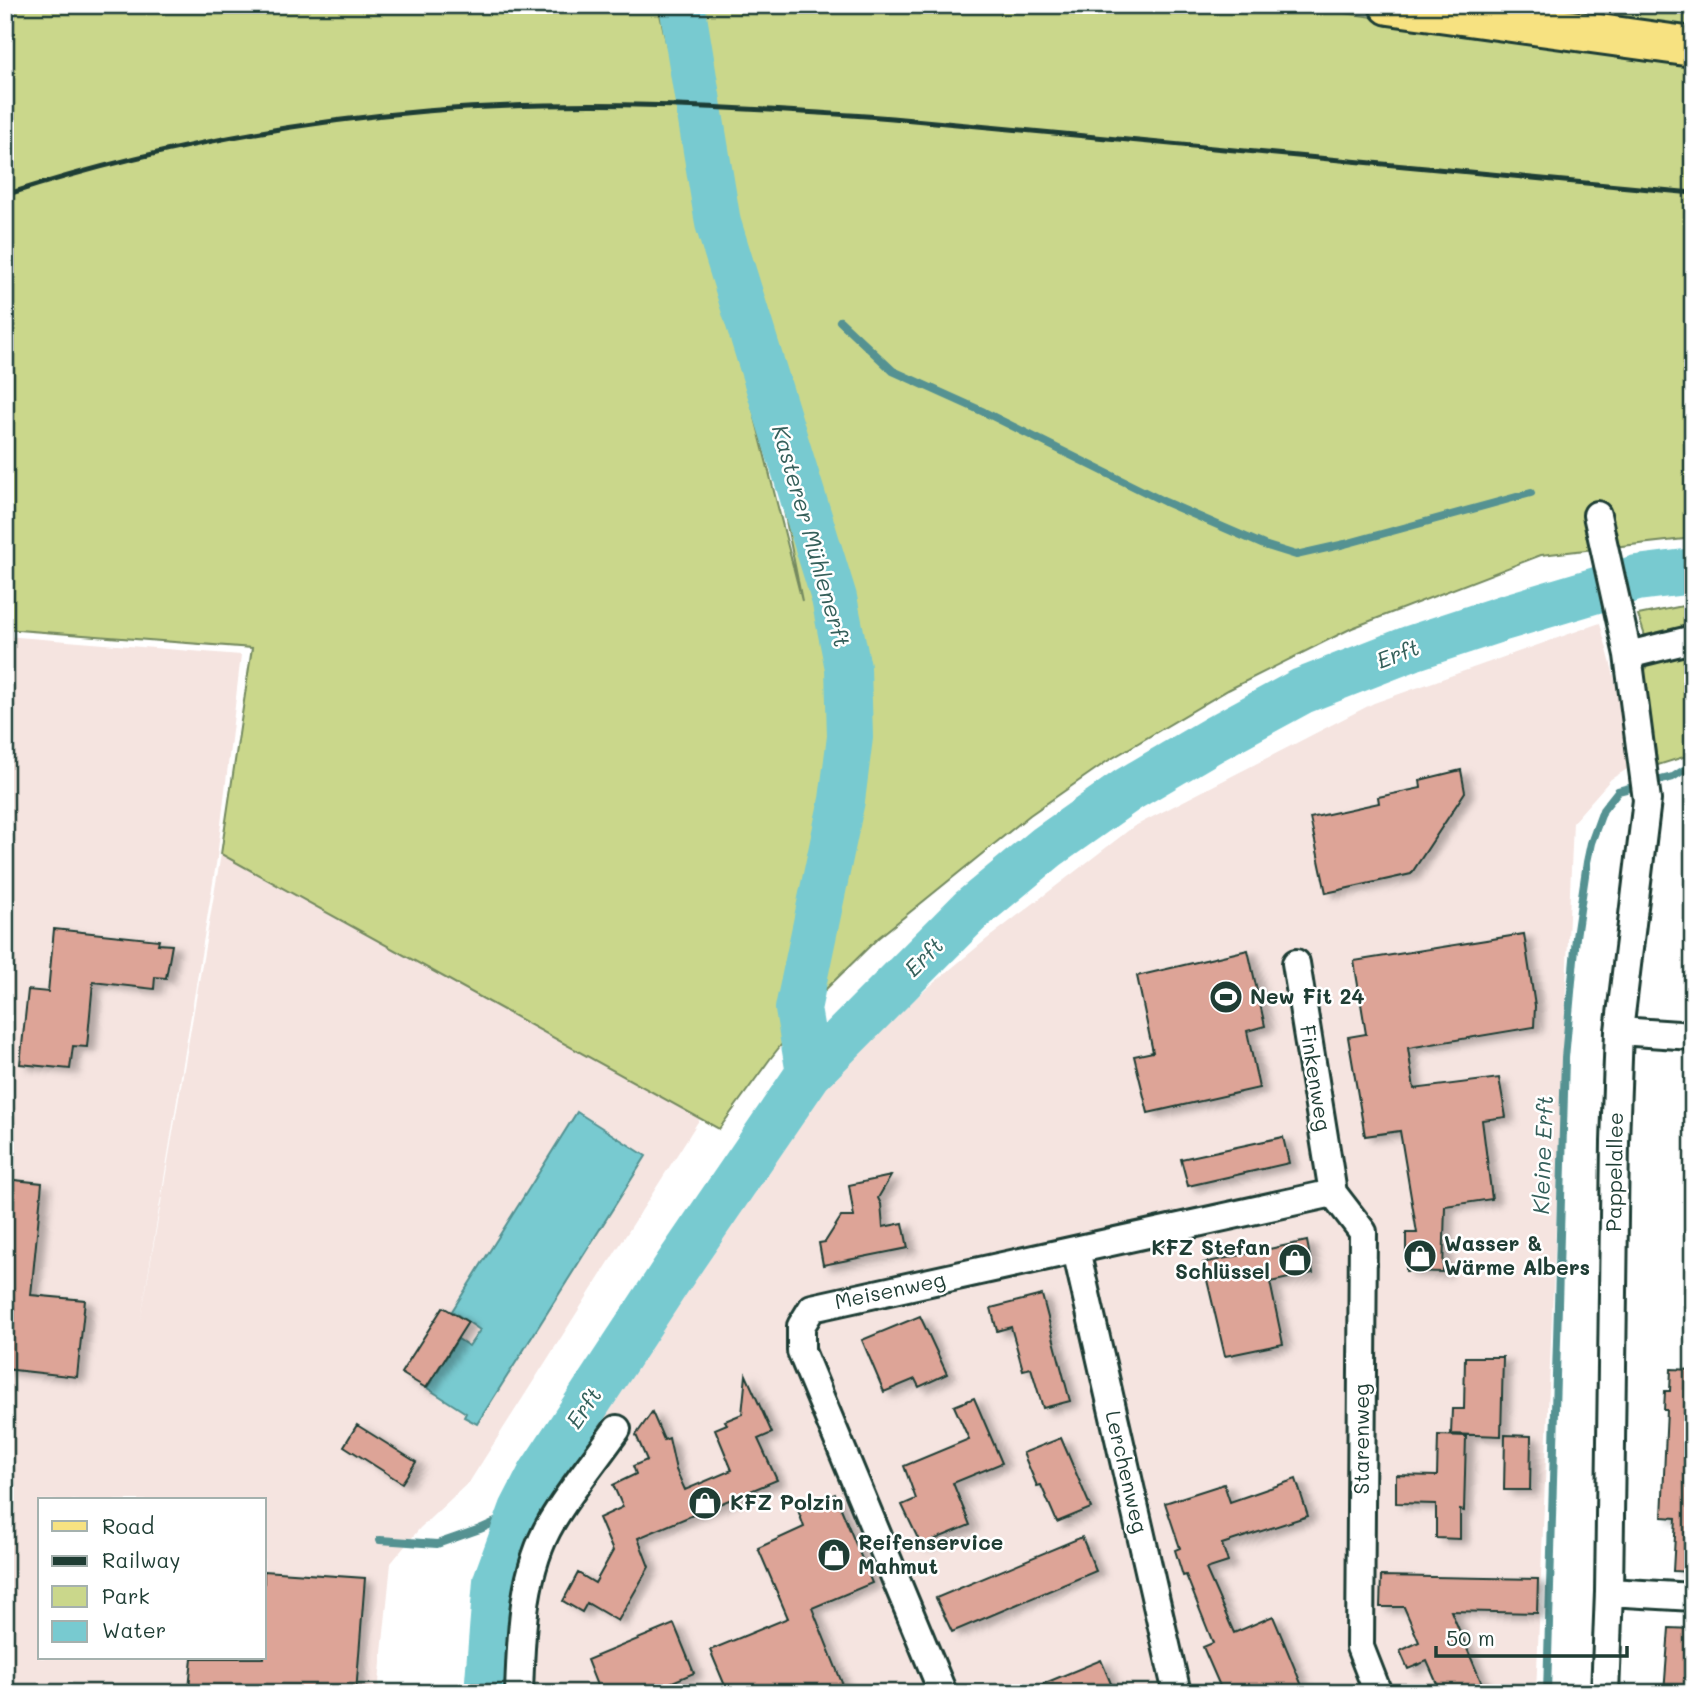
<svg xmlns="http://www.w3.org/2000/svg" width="1698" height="1698" font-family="Mali,sans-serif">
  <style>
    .built { fill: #f5e4e0; fill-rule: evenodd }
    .green { fill: #cad78b; stroke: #748a60; stroke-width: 2 }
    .water { fill: #78cad0; stroke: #549292; stroke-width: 2 }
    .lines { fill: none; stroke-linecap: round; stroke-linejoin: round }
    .stream { stroke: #549292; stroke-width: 8 }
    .river { stroke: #78cad0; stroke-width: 46 }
    .building { fill: #dda497; stroke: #1f3d34; stroke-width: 2; filter: url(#shadow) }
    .street-casing { stroke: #1f3d34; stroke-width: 32 }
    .primary-casing { stroke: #1f3d34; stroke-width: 44 }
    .street { stroke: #fff; stroke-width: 26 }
    .primary { stroke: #f7e281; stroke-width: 38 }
    .rail { stroke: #1f3d34; stroke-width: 5 }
    .labels { text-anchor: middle; stroke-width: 5; stroke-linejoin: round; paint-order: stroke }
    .poi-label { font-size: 21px; font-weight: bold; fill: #1f3d34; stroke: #fff; text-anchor: start }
    .street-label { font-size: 21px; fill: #1f3d34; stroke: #fff }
    .water-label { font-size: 23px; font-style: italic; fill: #35605b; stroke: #fff }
  </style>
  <defs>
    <filter id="shadow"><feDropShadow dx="8" dy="4.5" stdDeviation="3.5" flood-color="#0004"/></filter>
  </defs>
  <rect width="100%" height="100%" fill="#fff"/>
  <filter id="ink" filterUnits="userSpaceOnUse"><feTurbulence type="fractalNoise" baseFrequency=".0143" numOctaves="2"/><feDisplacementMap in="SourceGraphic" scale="14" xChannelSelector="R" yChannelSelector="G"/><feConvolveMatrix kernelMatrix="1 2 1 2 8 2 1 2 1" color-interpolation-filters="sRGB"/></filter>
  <g filter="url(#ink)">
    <path class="built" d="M1600,623L1637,763L1611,779L1573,822L1536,1693H499L514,1578L535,1512L681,1281L842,1065L913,1000L987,939L1133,827L1374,703Z
      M5,636L241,655L217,858L140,1324L221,854L701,1117L470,1481L420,1528L391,1563L378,1693H5ZM40,1500H264V1658H40Z"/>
    <path class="green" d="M5,5H658L704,218L802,601L726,219L688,5H1286L1693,61V538L1541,555L1352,628L1228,690L1106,762L1030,815L878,938L823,992L770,1059L719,1129L221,854L252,648L5,629Z
      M1491,5H1693V38Z
      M1693,604V754L1655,766L1644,675L1650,651L1638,615Z"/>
    <path class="water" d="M577,1112L646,1156L477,1424L464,1417L466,1413L427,1388L458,1339L469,1346L480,1330L452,1311Z"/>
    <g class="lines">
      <path class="stream" d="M840,321L893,371L984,412L1165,502L1264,545L1296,555L1345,544L1531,493
        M380,1540L437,1544L480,1529L522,1510
        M1547,1693L1565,1058L1576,937L1587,862L1591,843L1603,810L1618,791L1673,777L1693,764"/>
      <path class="river" d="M682,5L718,223L834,598L848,668L850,737L842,800L798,1009L809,1073
        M487,1693L496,1581L522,1510L540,1475L676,1268L809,1073L971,910L1047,847L1129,789L1214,739L1302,691L1412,648L1503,618L1637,578L1693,571"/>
    </g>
    <path class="building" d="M1461,770L1465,792L1411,874L1326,893L1310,818L1379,803L1378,797L1421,788L1420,780Z
      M54,929L159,940L158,944L172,945L166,978L155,977L154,989L93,982L87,1047L73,1046L70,1069L20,1064L28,990L48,992Z
      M1524,934L1535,1006L1534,1027L1408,1048L1414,1089L1499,1078L1506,1117L1482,1120L1492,1199L1445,1206L1443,1272L1406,1271V1233H1417L1400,1131L1365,1136L1348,1037L1366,1034L1354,961Z
      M1248,950L1265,1026L1247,1031L1259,1088L1148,1113L1134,1056L1153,1052L1137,976Z
      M1283,1137L1289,1163L1188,1186L1181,1159Z
      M891,1176L878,1198L881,1204L883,1227L903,1223L908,1248L823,1265L819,1243L825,1242L841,1217H854L849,1185Z
      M5,1179L42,1183L31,1295L85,1300L77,1377L5,1369Z
      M1307,1241L1313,1273L1270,1282L1283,1344L1225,1356L1203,1263Z
      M1042,1295L1070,1401L1043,1408L1031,1368L1023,1370L1011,1327L997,1331L991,1308Z
      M443,1307L468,1322L426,1388L401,1373Z
      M920,1316L947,1374L919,1387L915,1379L884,1392L862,1340Z
      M1465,1357H1503L1501,1436L1451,1434L1452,1409H1464Z
      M1671,1369L1693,1370V1572L1673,1571L1676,1518L1662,1517L1667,1410H1664L1665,1391H1670Z
      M746,1375L772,1433L758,1439L777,1480L638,1538L649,1567L618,1621L587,1603L582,1612L563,1601L578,1573L595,1583L613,1551L599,1518L623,1507L613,1485L636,1474L633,1466L647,1460L636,1435L652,1412L664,1440L669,1438L676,1470L685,1490L732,1470L715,1429L727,1424L725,1421L742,1414Z
      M974,1398L1002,1463L953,1483L970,1525L921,1545L902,1505L916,1499L904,1466L969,1439L954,1406Z
      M357,1425L416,1462L402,1483L344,1446Z
      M1438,1435L1466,1436L1464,1511L1460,1510V1539L1436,1538V1504L1396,1503V1475L1437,1476Z
      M1505,1435L1531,1436L1530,1490H1504Z
      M1061,1438L1091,1508L1057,1522L1041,1485L1037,1486L1023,1453Z
      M1296,1479L1308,1516L1222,1544L1228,1562L1206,1569L1234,1633L1273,1616L1305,1693H1223L1203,1647L1213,1643L1186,1575L1183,1576L1175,1550L1180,1548L1165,1503L1224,1484L1230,1502Z
      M835,1494L872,1583L812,1608L846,1693H728L710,1650L788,1618L758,1548L804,1527L798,1510Z
      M1082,1537L1096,1571L952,1632L936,1598Z
      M264,1571L365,1578L356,1693H237L189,1689L192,1658H264Z
      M1381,1576L1538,1579L1537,1613L1451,1611L1486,1693H1441L1427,1661L1408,1669L1400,1651L1419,1642L1404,1607H1380Z
      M674,1624L694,1673L646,1693H600L587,1660Z
      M1669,1628L1693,1629V1693H1664Z
      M1101,1660L1115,1693H1023V1692Z"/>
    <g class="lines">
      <defs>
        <path id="street" d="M1597,515L1628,655L1647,800L1619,1031L1615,1142L1609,1592L1605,1693
          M1628,655L1693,639
          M1296,963L1333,1193L1363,1232L1360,1647L1378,1693
          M1619,1031L1693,1036
          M1076,1250L1177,1693
          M1609,1592L1693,1597
          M519,1693C521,1636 522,1571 552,1521C571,1489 596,1459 617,1429
          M943,1693L801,1351V1326L812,1308L1333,1193"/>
        <path id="primary" d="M1389,5L1693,47"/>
      </defs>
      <use href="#street" class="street-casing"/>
      <use href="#primary" class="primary-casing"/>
      <use href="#street" class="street"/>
      <use href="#primary" class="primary"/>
      <path class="rail" d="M5,195C141,151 283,123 426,111C581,98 737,107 892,118L1693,193"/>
    </g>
  </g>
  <defs>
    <symbol id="stadium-disc" viewBox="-11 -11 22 22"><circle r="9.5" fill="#1f3d34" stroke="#fff"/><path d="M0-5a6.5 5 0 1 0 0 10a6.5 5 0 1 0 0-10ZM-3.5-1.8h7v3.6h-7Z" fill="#fff"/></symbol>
    <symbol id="shop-disc" viewBox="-11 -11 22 22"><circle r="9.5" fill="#1f3d34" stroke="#fff"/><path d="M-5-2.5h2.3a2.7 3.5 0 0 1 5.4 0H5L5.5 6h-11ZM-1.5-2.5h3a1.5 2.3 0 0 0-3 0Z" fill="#fff"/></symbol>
  </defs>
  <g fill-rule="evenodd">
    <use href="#stadium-disc" x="1207" y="978" width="38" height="38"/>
    <use href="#shop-disc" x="1401" y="1237" width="38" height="38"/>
    <use href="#shop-disc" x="1276" y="1241" width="38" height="38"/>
    <use href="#shop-disc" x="686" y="1484" width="38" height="38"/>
    <use href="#shop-disc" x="815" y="1536" width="38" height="38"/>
  </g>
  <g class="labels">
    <g class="poi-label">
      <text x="1250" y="1004">New Fit 24</text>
      <text x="1444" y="1251">Wasser &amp;<tspan x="1444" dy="24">Wärme Albers</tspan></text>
      <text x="1270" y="1255" text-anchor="end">KFZ Stefan<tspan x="1270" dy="24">Schlüssel</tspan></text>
      <text x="730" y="1510">KFZ Polzin</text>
      <text x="858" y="1550">Reifenservice<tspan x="858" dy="24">Mahmut</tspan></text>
    </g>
    <g class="street-label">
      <text transform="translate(1315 1078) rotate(81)" y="7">Finkenweg</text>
      <text transform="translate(1615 1172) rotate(-89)" y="7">Pappelallee</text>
      <text transform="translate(890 1291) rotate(-12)" y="7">Meisenweg</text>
      <text transform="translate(1362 1439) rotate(-90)" y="7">Starenweg</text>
      <text transform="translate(1126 1472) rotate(77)" y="7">Lerchenweg</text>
    </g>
    <g class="water-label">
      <text transform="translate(811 536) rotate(74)" y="8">Kasterer Mühlenerft</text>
      <text transform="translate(1398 654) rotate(-21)" y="8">Erft</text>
      <text transform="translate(924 957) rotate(-45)" y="8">Erft</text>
      <text transform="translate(1543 1155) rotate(-88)" y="8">Kleine Erft</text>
      <text transform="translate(584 1408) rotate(-56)" y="8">Erft</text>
    </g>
  </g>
  <rect width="1698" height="1698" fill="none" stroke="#fff" stroke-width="28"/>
  <rect x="14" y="14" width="1670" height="1670" fill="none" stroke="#1f3d34" stroke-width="2.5" filter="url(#ink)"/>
  <rect x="38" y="1498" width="228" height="161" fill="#ffffff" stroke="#a5b1ae" stroke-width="2"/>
  <rect x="52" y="1521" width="35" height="10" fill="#f7e281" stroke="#a5b1ae" stroke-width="2"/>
  <text x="102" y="1534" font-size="21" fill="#1f3d34">Road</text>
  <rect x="52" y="1556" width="35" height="10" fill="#1f3d34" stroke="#a5b1ae" stroke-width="2"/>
  <text x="102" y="1568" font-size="21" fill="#1f3d34">Railway</text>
  <rect x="52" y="1586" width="35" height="21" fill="#cad78b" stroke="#a5b1ae" stroke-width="2"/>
  <text x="102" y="1604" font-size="21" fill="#1f3d34">Park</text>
  <rect x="52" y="1621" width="35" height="21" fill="#78cad0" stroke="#a5b1ae" stroke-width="2"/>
  <text x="102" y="1638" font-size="21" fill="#1f3d34">Water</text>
  <path d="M1436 1646v10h191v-10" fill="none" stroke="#1f3d34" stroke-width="3.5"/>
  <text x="1446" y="1646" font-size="21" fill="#1f3d34" stroke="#ffffff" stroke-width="5" paint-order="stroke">50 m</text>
</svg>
